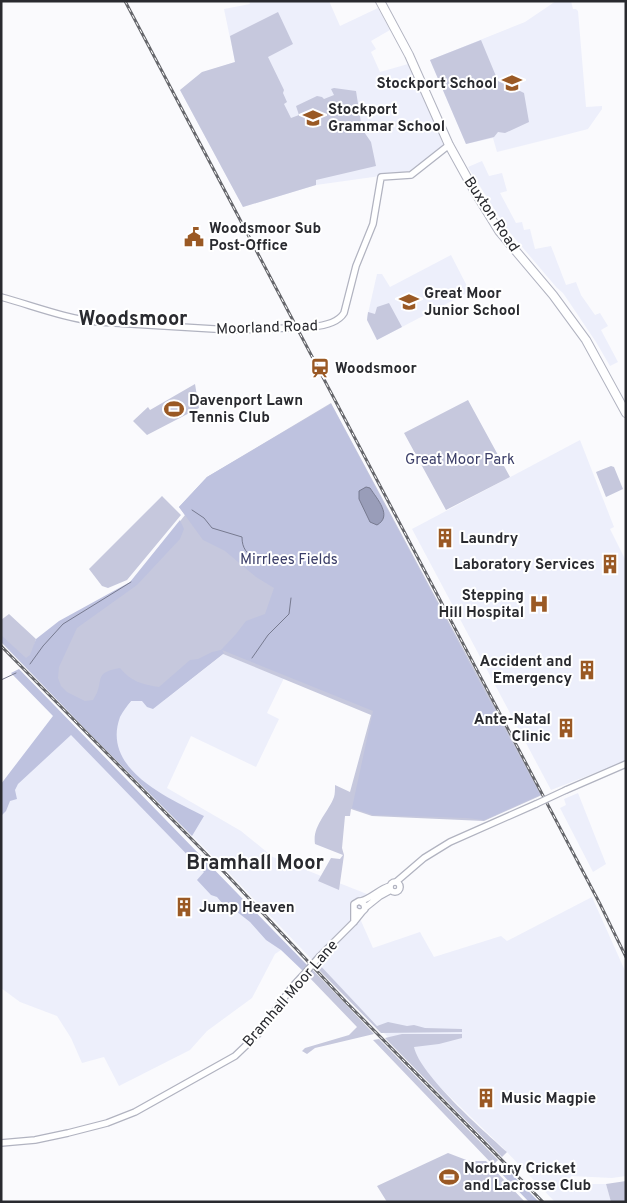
<svg xmlns="http://www.w3.org/2000/svg" width="627" height="1203" font-family="Overpass,sans-serif">
  <style>
    .built { fill: #edeffb }
    .green { fill: #c6c8dd }
    .forest { fill: #bec2df }
    .water { fill: #999db9; stroke: #777a90 }
    .lines { fill: none; stroke-linecap: round; stroke-linejoin: round }
    .stream { stroke: #777a90; stroke-width: 1 }
    .minor-casing { stroke: #b1b3c0; stroke-width: 8 }
    .highway-casing { stroke: #b1b3c0; stroke-width: 10 }
    .minor { stroke: #fff; stroke-width: 5.5 }
    .highway { stroke: #fff; stroke-width: 8 }
    .rail-casing { stroke: #66676c; stroke-width: 3 }
    .rail { stroke: #fff; stroke-width: 1; stroke-dasharray: 4; stroke-linecap: butt }
    .minor-bridge-casing { stroke: #b1b3c0; stroke-width: 8; stroke-linecap: butt }
    .minor-bridge { stroke: #fff; stroke-width: 5.5 }
    .labels { text-anchor: middle; stroke-width: 4; stroke-linejoin: round; paint-order: stroke }
    .poi-label { font-size: 15px; font-weight: bold; fill: #292a2f; stroke: #fff; text-anchor: start }
    .street-label { font-size: 15px; fill: #292a2f; stroke: #fff }
    .park-label { font-size: 15px; fill: #3b3e68; stroke: #fff }
    .district-label { font-size: 20px; font-weight: bold; fill: #292a2f; stroke: #fff }
  </style>
  <rect width="100%" height="100%" fill="#fafafd"/>
  <path class="built" d="M249,1H329L340,26L378,8L390,30L371,41L376,49L371,52L380,72L408,64L444,146L409,172L316,185L243,207L180,90L201,73L235,62L224,9L250,4Z
    M556,1H571L573,9H576L578,11L586,107L602,106V109L588,129L561,136L497,152L493,138L466,144L430,60L525,22Z
    M482,161L489,176L502,173L507,191L500,193L516,223L522,222L524,230L530,229L535,249L551,246L566,285L576,282L581,295L595,315L600,313L608,326L601,330L618,362L610,366L596,342L563,293L557,288L506,228L468,167Z
    M451,255L469,290V292L377,340L367,318L377,274H382L390,287Z
    M580,440L614,527L610,529L626,561V761L551,790L412,529Z
    M223,654L284,678L267,713L279,719L256,767L191,736L167,788L241,831L273,857L372,896L358,914L373,948L420,932L434,957L501,936L507,941L592,897L626,973V1176L612,1178L571,1176L570,1182L573,1184H606L611,1202H555L501,1146L363,1013L231,875L96,738L131,701L164,700Z
    M53,716L281,950L275,954L252,998L207,1031L190,1050L119,1086L104,1057L82,1063L71,1038L57,1016L20,1002L1,988V784Z
    M578,793L606,864L593,872L560,808L566,805L564,799Z"/>
  <path class="green" d="M278,12L293,44L268,57L284,90L283,93L287,102L284,104L291,118L299,115L296,106L317,96L322,97L324,99L334,95L331,89L334,88L356,91L362,129L371,142L376,166L316,180V185L243,207L180,90L202,72L235,62L230,36Z
    M481,40L498,81L506,85H517L520,91L524,93L529,122L505,133L498,132L494,137L466,144L430,60Z
    M389,303L402,327L377,340L367,320L368,312L375,314L377,307Z
    M195,384L199,408L147,435L133,421L148,407L150,410Z
    M468,400L510,477L446,510L404,433Z
    M331,403L542,795L484,821L372,816L351,809L350,816H345L342,848L344,855L339,890L318,881L331,858L340,859L343,855L315,844C312,826 328,813 334,797C335,794 335,789 335,785L350,792L371,715L223,654L164,700L131,701L96,738L1,636V620L9,614L36,639L34,647L131,583L185,515L179,507L207,477Z
    M611,466L614,467L623,489L606,497L596,472Z
    M162,496L181,515L127,580L108,588L102,586L89,569Z
    M317,962L377,1026L388,1022L407,1026L414,1025L425,1028L462,1029V1032L381,1033L314,965Z
    M311,968L374,1034L315,1048L307,1054L302,1051L305,1048L349,1035L357,1027L306,974Z
    M402,1034H462V1038L439,1044L414,1047C420,1075 484,1131 507,1152L502,1157L385,1038Z
    M379,1039L498,1160L493,1165L373,1040Z
    M448,1153L469,1161H486L525,1202H387L377,1186Z
    M626,1181V1202H611L606,1184Z"/>
  <path class="forest" d="M331,404L540,795L484,820L467,818L373,815L352,808L373,711L222,650L224,653L153,709L147,707L142,701H131C127,706 123,711 120,717C101,769 168,798 204,816L192,836L96,740L1,642V635L26,658L30,655L36,639L59,621L130,582L180,520L184,529L180,539L137,585L77,628L59,667L58,678L61,686L67,692L85,701L93,700C106,681 91,673 120,668C132,682 141,684 159,687L190,660L198,659L212,652L221,650L236,634L246,621L265,614L274,588L256,577L225,551L203,540L179,507L207,477Z
    M19,669L308,966L303,971L281,950L266,940L250,922L227,904L222,903L217,897L211,895L197,880L204,872L71,735L18,784L15,790L17,799L10,801L6,811L1,816V784L53,716L11,673Z
    M501,1163L539,1202H529L496,1168Z"/>
  <path class="water" d="M366,487L370,488C377,499 393,516 377,525L370,522L359,499V491Z"/>
  <g class="lines">
    <path class="stream" d="M192,510L204,518L212,528L242,537C242,549 247,553 256,561
      M252,658L268,635L289,614L291,598
      M30,664L43,646L63,624L131,582
      M1,680L16,673"/>
    <defs>
      <path id="minor" d="M1,297C34,306 64,318 98,322L231,330L289,328
        M311,327C322,326 338,323 344,313L356,266L373,224L381,177L411,175L449,145
        M566,790L626,764
        M390 887a5 5 0 1 1 10 0a5 5 0 1 1-10 0Z
        M396,882L424,858L450,842L536,804
        M361,901C372,898 379,889 390,886
        M365,908L380,896L391,890
        M354,922V904L359,901L364,904L365,909L362,912H358L355,910
        M320,956L354,922L362,912
        M1,1143L35,1140L68,1133L107,1123L135,1112L235,1056L258,1034L292,987L305,973"/>
      <path id="highway" d="M380,1L409,55L449,145L475,192L499,231L553,295L586,340L626,413"/>
    </defs>
    <use href="#minor" class="minor-casing"/>
    <use href="#highway" class="highway-casing"/>
    <use href="#minor" class="minor"/>
    <use href="#highway" class="highway"/>
    <defs>
      <path id="rail" d="M125,1L600,904L626,957
        M1,646L228,876L345,1001L543,1202"/>
    </defs>
    <use href="#rail" class="rail-casing"/>
    <use href="#rail" class="rail"/>
    <defs>
      <path id="minor-bridge" d="M289,328L311,327
        M536,804L566,790
        M305,973L320,956"/>
    </defs>
    <use href="#minor-bridge" class="minor-bridge-casing"/>
    <use href="#minor-bridge" class="minor-bridge"/>
  </g>
  <defs>
    <symbol id="school-bare" viewBox="-9 -9 18 18"><path d="M0-5L7-2L0 1L-7-2ZM-4 1L0 2.5L4 1V4Q0 6-4 4Z" fill="#9a5924" stroke="#fff" stroke-width="2.5" paint-order="stroke"/></symbol>
    <symbol id="civic-bare" viewBox="-9 -9 18 18"><path d="M-.6-6.5H3V-4.5H.6V-3L4-1V1h2V6H-6V1h2V-1L-.6-3ZM-1.2 2.5V6h2.4V2.5Z" fill="#9a5924" stroke="#fff" stroke-width="2.5" paint-order="stroke"/></symbol>
    <symbol id="station-bare" viewBox="-9 -9 18 18"><path d="M-3-6H3Q5-6 5-4V2Q5 4 3 4L4.5 6H3L1.5 4h-3L-3 6H-4.5L-3 4Q-5 4-5 2V-4Q-5-6-3-6ZM-3.5-4v3h7v-3ZM-3.5 1v1.5H-2V1ZM2 1v1.5H3.5V1Z" fill="#9a5924" stroke="#fff" stroke-width="2.5" paint-order="stroke"/></symbol>
    <symbol id="stadium-bare" viewBox="-9 -9 18 18"><path d="M0-5a6.5 5 0 1 0 0 10a6.5 5 0 1 0 0-10ZM-3.5-1.8h7v3.6h-7Z" fill="#9a5924" stroke="#fff" stroke-width="2.5" paint-order="stroke"/></symbol>
    <symbol id="building-bare" viewBox="-9 -9 18 18"><path d="M-4-6H4V6H1V3H-1V6H-4ZM-2.5-4.3h1.7v1.8h-1.7ZM.8-4.3h1.7v1.8H.8ZM-2.5-1h1.7V.8h-1.7ZM.8-1h1.7V.8H.8Z" fill="#9a5924" stroke="#fff" stroke-width="2.5" paint-order="stroke"/></symbol>
    <symbol id="hospital-bare" viewBox="-9 -9 18 18"><path d="M-5-5h3v3.5h4V-5h3V5h-3V1.5h-4V5h-3Z" fill="#9a5924" stroke="#fff" stroke-width="2.5" paint-order="stroke"/></symbol>
  </defs>
  <g fill-rule="evenodd">
    <use href="#school-bare" x="498" y="69" width="28" height="28"/>
    <use href="#school-bare" x="299" y="104" width="28" height="28"/>
    <use href="#civic-bare" x="180" y="223" width="28" height="28"/>
    <use href="#school-bare" x="395" y="288" width="28" height="28"/>
    <use href="#station-bare" x="306" y="354" width="28" height="28"/>
    <use href="#stadium-bare" x="160" y="395" width="28" height="28"/>
    <use href="#building-bare" x="431" y="524" width="28" height="28"/>
    <use href="#building-bare" x="596" y="550" width="28" height="28"/>
    <use href="#hospital-bare" x="525" y="590" width="28" height="28"/>
    <use href="#building-bare" x="573" y="656" width="28" height="28"/>
    <use href="#building-bare" x="552" y="714" width="28" height="28"/>
    <use href="#building-bare" x="170" y="893" width="28" height="28"/>
    <use href="#building-bare" x="472" y="1084" width="28" height="28"/>
    <use href="#stadium-bare" x="435" y="1163" width="28" height="28"/>
  </g>
  <g class="labels">
    <g class="poi-label">
      <text x="497" y="88" text-anchor="end">Stockport School</text>
      <text x="328" y="114">Stockport<tspan x="328" dy="17">Grammar School</tspan></text>
      <text x="209" y="233">Woodsmoor Sub<tspan x="209" dy="17">Post-Office</tspan></text>
      <text x="424" y="298">Great Moor<tspan x="424" dy="17">Junior School</tspan></text>
      <text x="335" y="373">Woodsmoor</text>
      <text x="189" y="405">Davenport Lawn<tspan x="189" dy="17">Tennis Club</tspan></text>
      <text x="460" y="543">Laundry</text>
      <text x="595" y="569" text-anchor="end">Laboratory Services</text>
      <text x="524" y="600" text-anchor="end">Stepping<tspan x="524" dy="17">Hill Hospital</tspan></text>
      <text x="572" y="666" text-anchor="end">Accident and<tspan x="572" dy="17">Emergency</tspan></text>
      <text x="551" y="724" text-anchor="end">Ante-Natal<tspan x="551" dy="17">Clinic</tspan></text>
      <text x="199" y="912">Jump Heaven</text>
      <text x="501" y="1103">Music Magpie</text>
      <text x="464" y="1173">Norbury Cricket<tspan x="464" dy="17">and Lacrosse Club</tspan></text>
    </g>
    <g class="street-label">
      <text transform="translate(492 214) rotate(56)" y="5">Buxton Road</text>
      <text transform="translate(267 327) rotate(-2)" y="5">Moorland Road</text>
      <text transform="translate(290 993) rotate(-49)" y="5">Bramhall Moor Lane</text>
    </g>
    <g class="park-label">
      <text x="460" y="464">Great Moor Park</text>
      <text x="289" y="564">Mirrlees Fields</text>
    </g>
    <g class="district-label">
      <text x="133" y="325">Woodsmoor</text>
      <text x="255" y="869">Bramhall Moor</text>
    </g>
  </g>
  <rect width="627" height="1203" fill="none" stroke="#292a2f" stroke-width="5"/>
</svg>
